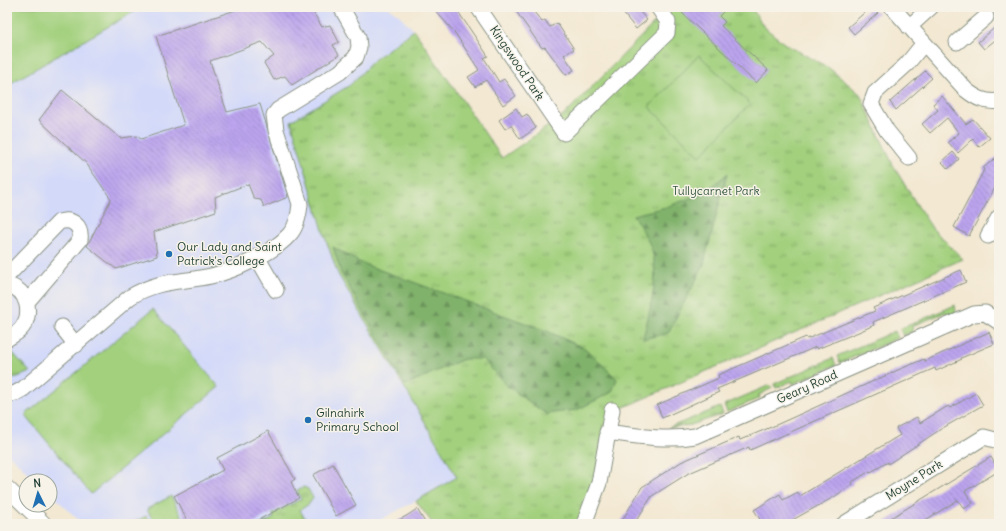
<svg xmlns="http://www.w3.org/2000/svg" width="1006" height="531" font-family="Delius,sans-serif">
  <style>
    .built { fill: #d3d9f9 }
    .grass { fill: url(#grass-tufts); stroke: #608658 }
    .forest { fill: url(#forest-firs); stroke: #507850 }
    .pitch { fill: #a2d07d; stroke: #608658 }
    .building { fill: url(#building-back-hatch) }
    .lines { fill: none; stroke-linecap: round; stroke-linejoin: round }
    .minor-casing { stroke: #899283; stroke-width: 17 }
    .minor { stroke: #fff; stroke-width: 15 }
    .poi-dot { fill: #1f6fb2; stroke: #f7f3e8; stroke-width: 1.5 }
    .labels { text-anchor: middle; stroke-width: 3; stroke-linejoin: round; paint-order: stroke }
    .street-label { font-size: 12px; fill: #1f3d34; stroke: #f7f3e8 }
    .park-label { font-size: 12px; fill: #395a43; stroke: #f7f3e8 }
    .poi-label { font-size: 12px; fill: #1f3d34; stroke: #f7f3e8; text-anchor: start }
  </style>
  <defs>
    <pattern id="grass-tufts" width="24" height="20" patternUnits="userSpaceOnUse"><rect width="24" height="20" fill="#a2d07d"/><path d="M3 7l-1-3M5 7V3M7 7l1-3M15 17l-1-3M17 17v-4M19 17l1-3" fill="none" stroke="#83aa67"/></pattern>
    <pattern id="forest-firs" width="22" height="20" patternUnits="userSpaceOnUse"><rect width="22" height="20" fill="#81b26c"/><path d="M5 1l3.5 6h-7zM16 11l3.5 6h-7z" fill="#69925a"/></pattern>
    <pattern id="building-back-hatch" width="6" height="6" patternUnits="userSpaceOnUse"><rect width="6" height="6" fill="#bca4ee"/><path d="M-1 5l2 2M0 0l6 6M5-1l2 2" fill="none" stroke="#9887c2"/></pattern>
  </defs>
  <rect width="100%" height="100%" fill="#f7f3e8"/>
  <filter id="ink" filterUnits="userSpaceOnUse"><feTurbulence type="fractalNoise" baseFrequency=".025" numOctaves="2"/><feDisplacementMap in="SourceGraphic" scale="8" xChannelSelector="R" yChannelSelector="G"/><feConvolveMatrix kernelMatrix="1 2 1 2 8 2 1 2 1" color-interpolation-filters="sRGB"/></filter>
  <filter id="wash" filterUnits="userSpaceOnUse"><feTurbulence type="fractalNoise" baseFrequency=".012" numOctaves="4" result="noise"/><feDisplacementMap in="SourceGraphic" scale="16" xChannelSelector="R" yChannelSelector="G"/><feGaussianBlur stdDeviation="0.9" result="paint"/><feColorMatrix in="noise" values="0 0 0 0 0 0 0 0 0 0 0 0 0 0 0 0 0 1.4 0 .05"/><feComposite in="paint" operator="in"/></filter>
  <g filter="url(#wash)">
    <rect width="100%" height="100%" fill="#f3e8d2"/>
    <path class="built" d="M7,7H388L399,15L414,30L375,59L350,85L291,122L324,234L338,274L457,478L373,524H83L50,493V481H37L7,453Z"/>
    <path class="grass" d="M670,7H751L764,27L785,44L829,68L860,94L894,167L919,208L932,228L963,259L613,412L586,524H433L416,501L457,477L338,274L324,234L291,121L350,85L375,59L414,30L502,158L563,116Z
      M955,305L956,312L948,316L946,312L912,326L913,331L903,336L900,329Z
      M895,331L898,338L840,363L837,356Z
      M11,351L30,372L10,380L7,379V355Z
      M833,358L836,365L793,384L792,381L776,388L774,384Z
      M770,385L772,388L759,395L760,398L727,412L724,405Z
      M720,407L723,414L691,425L668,428Z
      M304,487L308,489L313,498L309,504L300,510L308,524H262L274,518L273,514L301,499L297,490Z"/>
    <path class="forest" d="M727,174L703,267L668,333L643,339C649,311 660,279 652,251C648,238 640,226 633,215L666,207L704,193Z
      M333,247L361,263L547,331L586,349L617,379L612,392L577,410L546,414L506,385L483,359H464L405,385L341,273Z"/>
    <path class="pitch" d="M7,7H142L11,83L7,75Z
      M699,55L750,104L700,156L649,107Z
      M153,309L219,387L91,494L25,415Z
      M171,496L186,524H155L147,509Z
      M146,516L150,524H131Z"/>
    <g id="blocks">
      <path class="building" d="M245,7H288L290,11L301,7H310L322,27L330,25L339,42L333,45L339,55L292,85L285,76L274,80L264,63L274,56L262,42L210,61L227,112L260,104L288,197L264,207L261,200L254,199L248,184L215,197L216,211L154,232L157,256L116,269L87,246L111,199L86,163L39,120L62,90L120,138L137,136L141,139L184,125L156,36Z
        M432,7H455L488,56L484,58L499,82L504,79L516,96L503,105L486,80L475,87L468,77L479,70L455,33Z
        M513,7H530L542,22L545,20L550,27L557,23L574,49L564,55L574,70L566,75L545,47L542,48Z
        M618,7H636L647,20L636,29Z
        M687,7H728L719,16L725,22L721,26L768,70L756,83L682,13Z
        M871,7L878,13L854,34L848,27Z
        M999,24V37L984,49L978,42Z
        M925,71L932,78L896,110L890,102Z
        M942,96L966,124L973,119L990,138L979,147L973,139L958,153L948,142L959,133L947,118L930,133L922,124L938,110L933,104Z
        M516,108L522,117L527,114L536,128L520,139L511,125L505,129L499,120Z
        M953,152L959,159L948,169L942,162Z
        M999,155V180L969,236L954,227L984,170L983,168Z
        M961,270L966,282L873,322L874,325L861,331L817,349L816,347L717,389L719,392L662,418L657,405L719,378L718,375L806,337L807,339L875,311L873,308Z
        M989,332L994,344L961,358L962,359L936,371L935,368L750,450L749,447L687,474L652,496L634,524H620L642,487L681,462L739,437L740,440L776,425L898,370L924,359L925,361Z
        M976,393L983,405L941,429L888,464V462L871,472L870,471L852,482L853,484L834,497L796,518L785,524H763L754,510L780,494L783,500L798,492L800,496L900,435L896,428L917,417L920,423L948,406L950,408Z
        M268,431L295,479L291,482L299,498L251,524H189L174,496L223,470L217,458Z
        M991,457L999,471L965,491L973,503L964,509L958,500L919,524L917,521L912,524H881Z
        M333,464L356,505L336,516L313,475Z
        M417,509L426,524H392L408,515Z"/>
    </g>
  </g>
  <g filter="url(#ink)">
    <use href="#blocks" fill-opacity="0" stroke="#899283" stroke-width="1"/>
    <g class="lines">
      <defs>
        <path id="minor" d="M478,7L564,133L667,33L668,22L658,7
          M892,7L966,90C976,98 985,103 999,101
          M909,27L931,7
          M957,42L986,17
          M909,158L887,131L871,104L875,93L907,64L924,43
          M988,236L999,217
          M257,257L276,290
          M7,276L59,222C72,218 82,225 80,240L27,302
          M7,285C28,289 34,315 20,330C16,334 11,336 7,339
          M62,327L76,345
          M7,395L16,393L23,389L130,297C160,279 179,283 211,276C234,271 273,253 289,235C297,227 299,215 300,204L276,130L274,115L278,110L340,72L356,57L359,47L358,37L341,7
          M607,432C637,436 665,441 695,436L974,314L985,313L999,322
          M7,488L44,524
          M584,524L599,483L612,410
          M844,524L984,437L999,441"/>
      </defs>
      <use href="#minor" class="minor-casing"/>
      <use href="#minor" class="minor"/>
    </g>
  </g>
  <g class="poi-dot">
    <circle cx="169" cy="254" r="4"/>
    <circle cx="308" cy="420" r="4"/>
  </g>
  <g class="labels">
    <g class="street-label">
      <text transform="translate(517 63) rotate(56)" y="4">Kingswood Park</text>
      <text transform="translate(807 387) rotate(-24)" y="4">Geary Road</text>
      <text transform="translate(914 480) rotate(-32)" y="4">Moyne Park</text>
    </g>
    <g class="park-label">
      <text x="716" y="195">Tullycarnet Park</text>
    </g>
    <g class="poi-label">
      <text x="177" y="251">Our Lady and Saint<tspan x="177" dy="14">Patrick's College</tspan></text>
      <text x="316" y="417">Gilnahirk<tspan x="316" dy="14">Primary School</tspan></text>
    </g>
  </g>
  <rect width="1006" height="531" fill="none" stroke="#f7f3e8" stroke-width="24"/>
  <g transform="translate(38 493) rotate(355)"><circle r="19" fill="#f7f3e8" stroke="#a1aaa0"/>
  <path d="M0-3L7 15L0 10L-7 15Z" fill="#1f6fb2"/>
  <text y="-6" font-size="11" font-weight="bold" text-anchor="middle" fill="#1f3d34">N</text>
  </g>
</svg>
